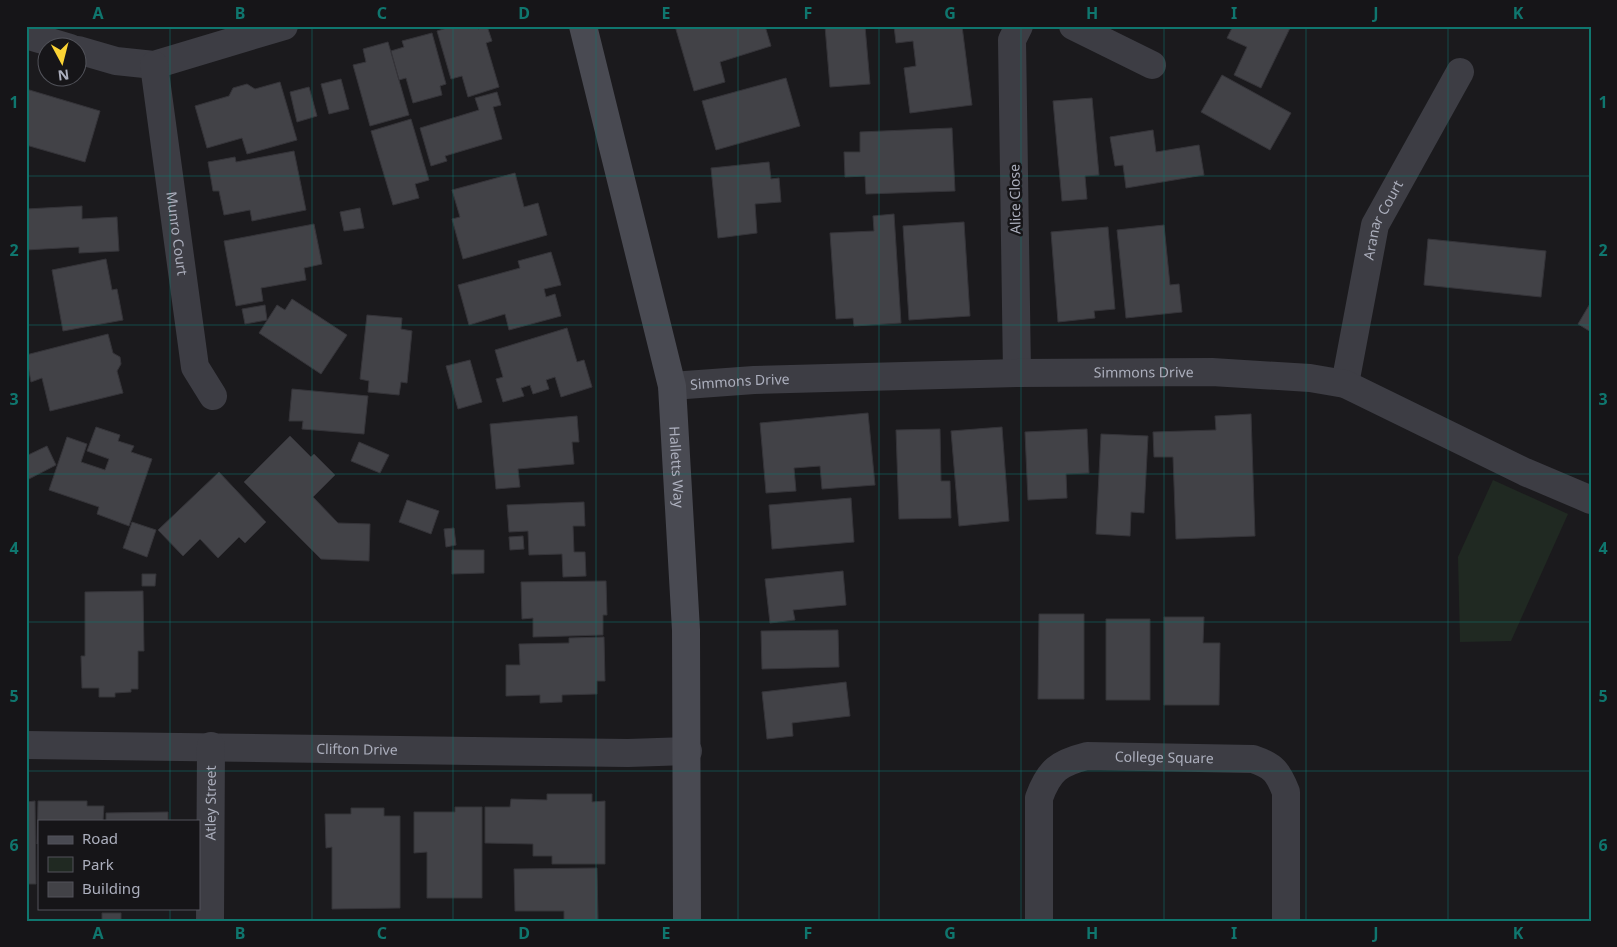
<svg xmlns="http://www.w3.org/2000/svg" width="1617" height="947" font-family="'Noto Sans',sans-serif">
  <style>
    .green { fill: #202922 }
    .building { fill: #424247; stroke: #353439 }
    .lines { fill: none; stroke-linecap: round; stroke-linejoin: round }
    .street { stroke: #3d3d44; stroke-width: 28 }
    .secondary { stroke: #494a52; stroke-width: 28 }
    .grid { fill: none; stroke: #0f766e; stroke-width: 1; stroke-opacity: 0.55 }
    .labels { text-anchor: middle; stroke-width: 5; stroke-linejoin: round; paint-order: stroke }
    .street-label { font-size: 14px; fill: #acafbd; stroke: #161518 }
    .neatline { fill: none; stroke: #0f766e; stroke-width: 2 }
    .grid-label { font-size: 16px; text-anchor: middle; font-weight: bold; fill: #0f766e }
  </style>
  <rect width="100%" height="100%" fill="#1b1a1d"/>
  <path class="green" d="M1493,480L1568,514L1511,641L1460,642L1458,557Z"/>
  <path class="building" d="M453,26H477L478,29L487,26L492,41L486,43L499,87L468,97L462,76L451,79L437,31Z
    M675,26H765L771,46L720,62L725,82L694,91Z
    M825,26H865L870,84L830,87Z
    M894,26H962L972,105L910,113L904,68L916,66L913,41L896,43Z
    M1233,26H1291L1261,88L1234,75L1247,47L1227,38Z
    M432,33L446,84L440,86L442,95L413,103L406,78L399,80L391,51L404,47L402,41Z
    M388,42L409,115L370,126L353,65L366,62L363,49Z
    M1222,75L1291,113L1270,150L1201,112Z
    M786,78L800,126L716,150L702,101Z
    M341,79L349,109L329,114L321,84Z
    M280,82L297,140L247,154L242,138L207,148L195,106L229,96L233,88L247,84L255,89Z
    M309,87L317,116L297,122L290,92Z
    M26,89L100,111L85,162L26,145Z
    M497,92L501,105L493,107L502,139L445,156L447,161L431,166L420,128L479,110L475,98Z
    M1092,98L1099,175L1085,176L1087,199L1062,201L1053,101Z
    M411,119L429,180L415,184L419,198L393,205L371,131Z
    M952,128L955,191L866,194L865,176L845,177L844,152H860V132Z
    M1153,130L1156,152L1199,145L1204,175L1126,188L1123,165L1115,166L1110,137Z
    M294,151L306,210L252,221L250,210L224,215L219,191H213L208,162L235,157L236,162Z
    M769,162L771,179L779,178L781,202L755,204L757,233L718,238L711,168Z
    M515,173L524,207L538,203L547,235L463,259L452,219L460,217L452,190Z
    M82,206V219L117,217L119,251L79,253V247L26,250V209Z
    M360,208L364,228L344,231L340,212Z
    M894,214L901,323L854,326L853,318L836,319L830,233L874,231L873,216Z
    M964,222L970,316L909,320L903,226Z
    M314,224L322,264L304,268L306,280L261,288L263,301L236,306L224,241Z
    M1164,225L1170,285L1179,284L1182,312L1126,318L1117,230Z
    M1108,227L1115,309L1094,311L1095,318L1058,322L1051,232Z
    M1428,239L1546,251L1541,297L1424,285Z
    M551,252L561,285L544,289L546,297L555,294L561,316L509,330L505,314L469,325L458,285L520,268L518,261Z
    M106,259L112,290L117,289L123,320L63,331L52,270Z
    M292,299L347,335L321,374L259,333L277,305L285,310Z
    M1591,302V332L1578,324Z
    M265,305L267,320L245,324L242,309Z
    M367,315L402,318L401,329L412,331L407,383L401,382L399,395L368,392L369,381L360,379Z
    M567,328L577,362L584,360L592,387L561,397L555,377L546,380L549,389L533,394L530,385L521,388L524,396L503,402L496,379L503,377L495,350Z
    M108,334L113,353L120,357L121,364L117,371L123,393L50,411L42,378L31,382L26,355Z
    M470,360L482,402L458,409L446,366Z
    M292,389L368,396L364,434L302,429L303,421H289Z
    M868,413L875,485L822,489L820,466L794,468L796,491L766,493L760,423Z
    M1251,414L1255,536L1176,539L1173,457H1154L1153,432L1216,430L1215,416Z
    M577,416L579,442H572L574,464L518,469L520,487L496,489L490,424Z
    M96,427L120,435L118,441L134,446L131,452L152,459L129,526L97,514L99,507L49,490L67,437L87,444L81,462L105,470L109,459L87,451Z
    M1002,427L1009,521L959,526L951,431Z
    M940,429L941,481H950L951,518L899,519L896,430Z
    M1087,429L1089,473L1066,474L1067,498L1028,500L1025,432Z
    M1101,434L1148,436L1144,513L1131,512L1130,536L1096,534Z
    M290,436L311,457L314,454L335,475L313,497L338,523L370,524L369,561L321,559L244,482Z
    M359,442L389,455L380,473L351,461Z
    M47,446L56,465L27,480L26,456Z
    M219,472L266,522L245,543L239,537L218,558L200,539L183,556L158,530Z
    M851,498L854,542L772,549L769,505Z
    M407,500L439,511L431,534L399,522Z
    M584,502L585,526H573L574,552H585L586,576L563,577L562,554L529,555L528,531L509,532L507,505Z
    M132,522L156,530L147,557L123,548Z
    M454,528L456,545L446,547L444,529Z
    M523,536L524,549L510,550L509,537Z
    M452,550H484V573L452,574Z
    M843,571L846,605L793,610L795,620L770,623L765,579Z
    M142,574H156L155,586H142Z
    M606,581L607,615H603V635L533,637V618L522,619L521,582Z
    M143,591L144,651H138V689H131V692L115,693V697H99V688H82L81,656H85V592Z
    M1039,614H1084V699H1038Z
    M1164,617H1204L1203,643H1220L1219,705H1164Z
    M1106,619H1150V700H1106Z
    M838,630L839,667L762,669L761,631Z
    M604,637L605,681H597V694L562,695V702L540,703V695L506,696V665H520L519,644L569,643V638Z
    M846,682L850,716L792,723L793,736L767,739L762,692Z
    M547,794H592V802L605,801V864H552V856H533V844L485,843V807H510L511,799L547,800Z
    M35,801L36,884H26V802Z
    M38,801H87V806H104L103,821H39L37,844Z
    M455,807H482V898H427V852L414,853V812H455Z
    M351,808H384V816H400V908L332,909V847L326,848L325,814H351Z
    M168,812V821H106V813Z
    M597,868L598,921H564V911H515L514,869Z
    M56,908H103V909Z
    M102,913H121V921H102Z"/>
  <g class="lines">
    <g class="street">
      <path d="M1073,26L1152,65"/>
      <path d="M26,35L70,48"/>
      <path d="M78,50L116,61L154,65L284,26"/>
      <path id="s1" d="M154,65L195,367L213,396"/>
      <path d="M1017,373L1012,40L1019,26"/>
      <path id="s2" d="M1345,384L1375,225L1460,72"/>
      <path id="s3" d="M672,386L754,380L1017,373L1212,372L1310,378L1345,384L1525,472L1591,500"/>
      <path id="s4" d="M26,745L628,753L688,751"/>
      <path id="s5" d="M210,921L211,746"/>
      <path id="s6" d="M1039,921V798C1049,770 1059,763 1087,756L1253,759C1274,766 1278,772 1286,792V921"/>
    </g>
    <path class="secondary" id="s7" d="M583,26L672,386L686,630L687,921"/>
  </g>
  <path class="grid" d="M170,26V821M312,26V921M453,26V921M596,26V921M738,26V921M879,26V921M1021,26V921M1164,26V921M1306,26V921M1448,26V921M26,176H1591M26,325H1591M26,474H1591M26,622H1591M26,771H1591M170,908V921"/>
  <g class="labels">
    <g class="street-label">
      <text transform="translate(1015 199) rotate(-91)" y="5">Alice Close</text>
      <text dy="5" stroke="none"><textPath href="#s2" startOffset="169">Aranar Court</textPath></text>
      <text dy="5" stroke="none"><textPath href="#s1" startOffset="170">Munro Court</textPath></text>
      <text dy="5" stroke="none"><textPath href="#s3" startOffset="472">Simmons Drive</textPath></text>
      <text dy="5" stroke="none"><textPath href="#s3" startOffset="68">Simmons Drive</textPath></text>
      <text dy="5" stroke="none"><textPath href="#s7" startOffset="452">Halletts Way</textPath></text>
      <text dy="5" stroke="none"><textPath href="#s4" startOffset="331">Clifton Drive</textPath></text>
      <text dy="5" stroke="none"><textPath href="#s6" startOffset="268">College Square</textPath></text>
      <text dy="5" stroke="none"><textPath href="#s5" startOffset="118">Atley Street</textPath></text>
    </g>
  </g>
  <rect width="1617" height="947" fill="none" stroke="#161518" stroke-width="55"/>
  <rect x="38" y="820" width="162" height="90" fill="#161518" stroke="#52535a"/>
  <rect x="48" y="836" width="25" height="8" fill="#494a52" stroke="#52535a"/>
  <text x="82" y="844" font-size="15" fill="#acafbd">Road</text>
  <rect x="48" y="857" width="25" height="15" fill="#202922" stroke="#52535a"/>
  <text x="82" y="870" font-size="15" fill="#acafbd">Park</text>
  <rect x="48" y="882" width="25" height="15" fill="#424247" stroke="#52535a"/>
  <text x="82" y="894" font-size="15" fill="#acafbd">Building</text>
  <g transform="translate(62 62) rotate(173)"><circle r="24" fill="#161518" stroke="#52535a"/>
  <path d="M0-4L9 19L0 12L-9 19Z" fill="#fbd334"/>
  <text y="-8" font-size="14" font-weight="bold" text-anchor="middle" fill="#acafbd">N</text>
  </g>
  <rect x="28" y="28" width="1562" height="892" class="neatline"/>
  <g class="grid-label">
    <text x="98" y="19">A</text>
    <text x="240" y="19">B</text>
    <text x="382" y="19">C</text>
    <text x="524" y="19">D</text>
    <text x="666" y="19">E</text>
    <text x="808" y="19">F</text>
    <text x="950" y="19">G</text>
    <text x="1092" y="19">H</text>
    <text x="1234" y="19">I</text>
    <text x="1376" y="19">J</text>
    <text x="1518" y="19">K</text>
    <text x="14" y="108">1</text>
    <text x="1603" y="108">1</text>
    <text x="14" y="256">2</text>
    <text x="1603" y="256">2</text>
    <text x="14" y="405">3</text>
    <text x="1603" y="405">3</text>
    <text x="14" y="554">4</text>
    <text x="1603" y="554">4</text>
    <text x="14" y="702">5</text>
    <text x="1603" y="702">5</text>
    <text x="14" y="851">6</text>
    <text x="1603" y="851">6</text>
    <text x="98" y="939">A</text>
    <text x="240" y="939">B</text>
    <text x="382" y="939">C</text>
    <text x="524" y="939">D</text>
    <text x="666" y="939">E</text>
    <text x="808" y="939">F</text>
    <text x="950" y="939">G</text>
    <text x="1092" y="939">H</text>
    <text x="1234" y="939">I</text>
    <text x="1376" y="939">J</text>
    <text x="1518" y="939">K</text>
  </g>
</svg>
